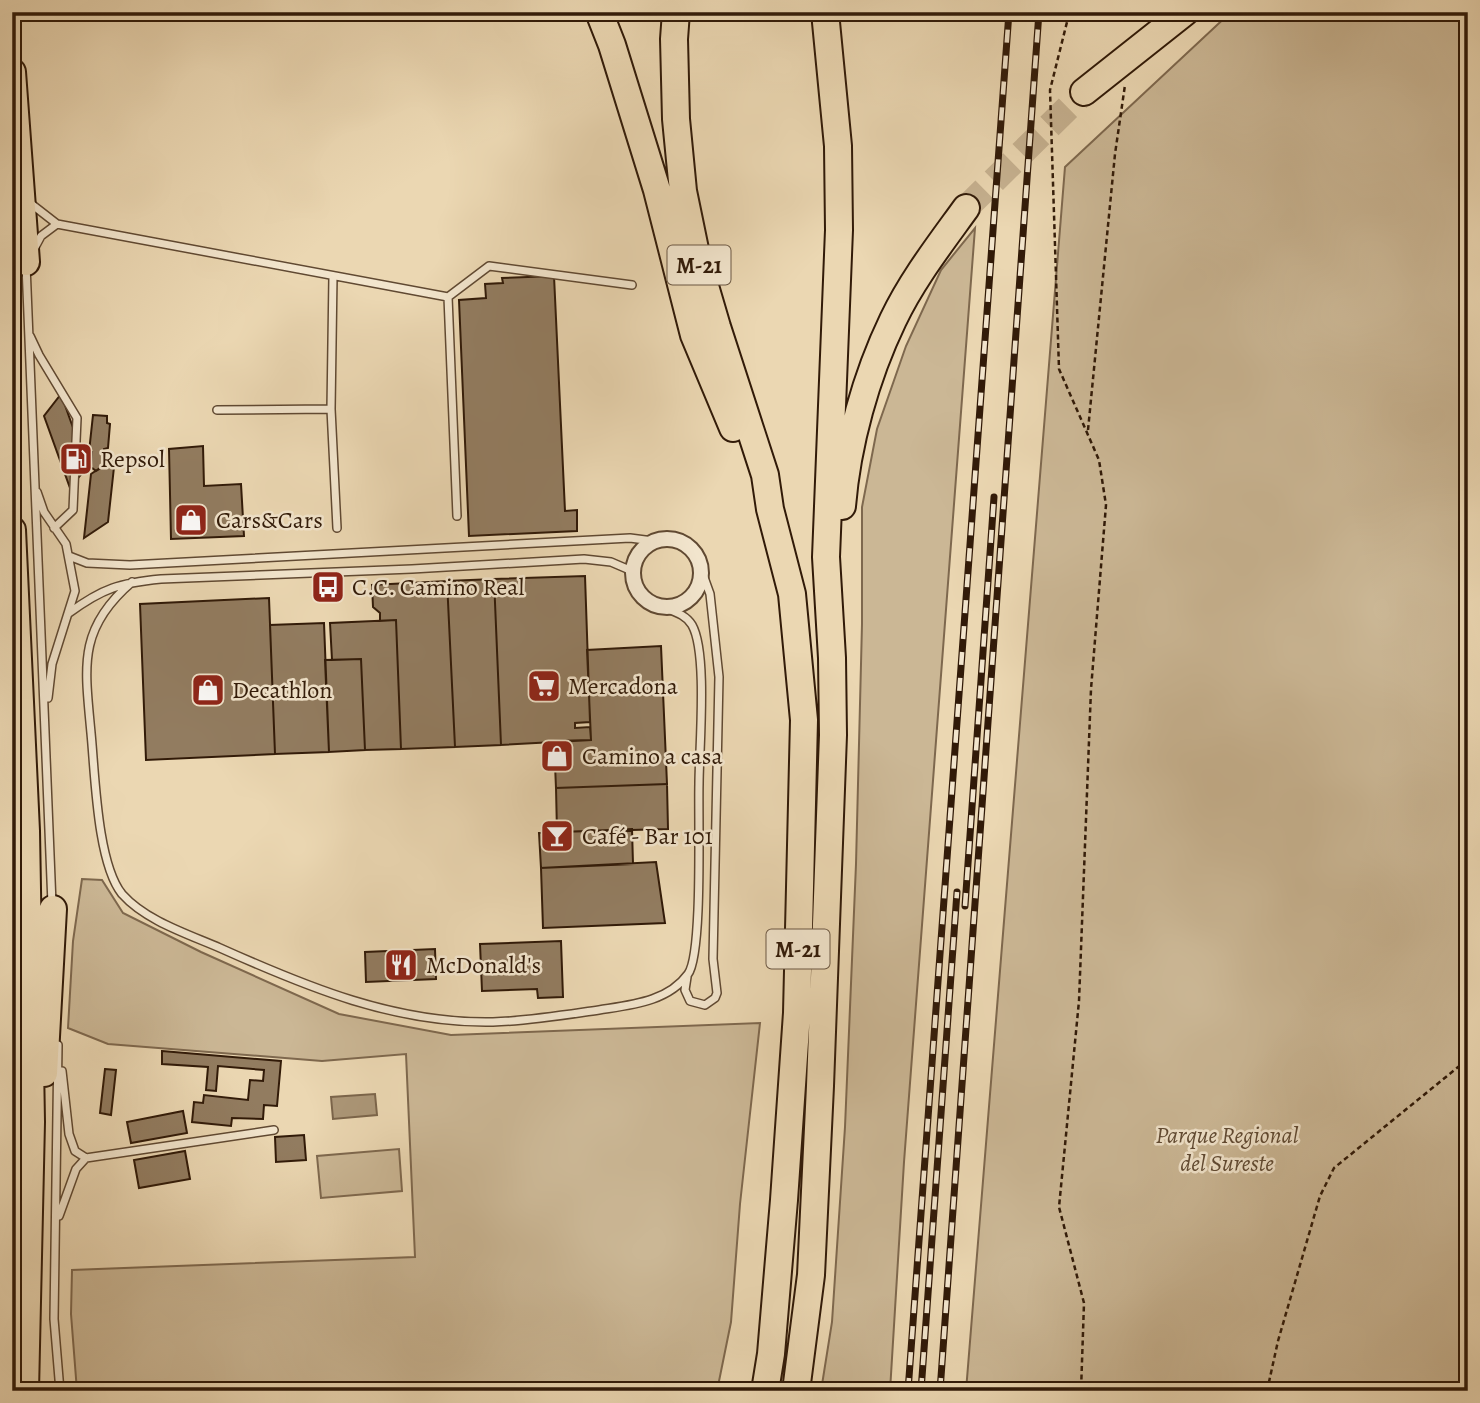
<svg xmlns="http://www.w3.org/2000/svg" width="1480" height="1403" font-family="Alegreya,serif">
  <style>
    .green { fill: #cbb795; stroke: #7e684e; stroke-width: 2 }
    .water { fill: #ac9778; stroke: #7b654b; stroke-width: 2 }
    .building { fill: #927c60; stroke: #311a08; stroke-width: 2 }
    .lines { fill: none; stroke-linecap: round; stroke-linejoin: round }
    .highway-tunnel { stroke: #c6b190; stroke-width: 26; stroke-dasharray: 26 13; stroke-linecap: butt }
    .lane-casing { stroke: #604932; stroke-width: 10 }
    .street-casing { stroke: #604932; stroke-width: 18 }
    .highway-casing { stroke: #311a08; stroke-width: 30 }
    .path { stroke: #311a08; stroke-width: 2.5; stroke-dasharray: 5 3.5; stroke-linecap: butt }
    .lane { stroke: #f2e5cd; stroke-width: 7 }
    .street { stroke: #f2e5cd; stroke-width: 14 }
    .highway { stroke: #ebd7b2; stroke-width: 26 }
    .rail-casing { stroke: #311a08; stroke-width: 7 }
    .rail { stroke: #f2e5cd; stroke-width: 4.5; stroke-dasharray: 13; stroke-linecap: butt }
    .labels { text-anchor: middle; stroke-width: 5; stroke-linejoin: round; paint-order: stroke }
    .shield { fill: #f2e5cd; stroke: #6b5743; stroke-width: 2 }
    .shield-label { font-size: 23px; font-weight: bold; fill: #311a08 }
    .poi-label { font-size: 24px; fill: #311a08; stroke: #f2e5cd; text-anchor: start }
    .park-label { font-size: 24px; font-style: italic; fill: #5f4932; stroke: #f2e5cd }
  </style>
  <rect width="100%" height="100%" fill="#ebd7b2"/>
  <filter id="stains"><feTurbulence type="fractalNoise" baseFrequency=".00286" numOctaves="4"/><feColorMatrix values="0 0 0 0 .2 0 0 0 0 .09 0 0 0 0 .02 0 0 0 .5 -.17"/></filter>
  <radialGradient id="worn" r=".72"><stop offset=".6" stop-color="#630" stop-opacity="0"/><stop offset="1" stop-color="#630" stop-opacity=".3"/></radialGradient>
  <path class="green" d="M1231,12H1468V1391H966L1065,167Z
    M975,228L904,1162L890,1391H821L832,1322L845,1127L856,864L862,624V507L877,429L906,346L941,270Z
    M82,879L102,880L123,913L201,952L339,1014L451,1035L760,1023L740,1204L731,1322L717,1391H77L71,1314L72,1270L415,1257L406,1054L322,1061L108,1044L68,1028L73,941Z
    M399,1149L402,1191L321,1198L317,1156Z"/>
  <path class="water" d="M375,1094L377,1115L333,1119L331,1097Z"/>
  <path class="building" d="M554,276L565,511L577,510V531L469,536L459,300L486,298L485,284L503,283L502,278Z
    M61,394L87,467L70,488L44,416Z
    M93,415L107,416V423L110,424L108,448L104,449V466L96,471L91,467L92,452H89Z
    M203,446L204,486L241,484L244,536L171,539L169,449Z
    M115,458L108,522L84,538L91,474Z
    M585,576L590,722L575,723V728L590,727L591,740L501,745L494,579Z
    M494,579L501,745L455,747L447,581Z
    M447,581L455,747L401,749L396,620L380,621V613L373,607L372,585Z
    M269,598L275,754L146,760L140,604Z
    M396,620L401,749L365,750L361,659L332,660L330,623Z
    M324,623L329,752L275,754L270,625Z
    M661,646L667,784L556,788L554,741L591,740L587,650Z
    M361,659L365,750L329,752L325,660Z
    M667,784L668,829L557,832L556,788Z
    M632,829L633,864L541,868L539,833Z
    M656,862L665,923L543,928L541,868Z
    M561,941L563,997L538,998L537,989L482,991L480,944Z
    M435,949L436,979L366,982L365,952Z
    M162,1051L281,1061L277,1106L264,1105L263,1119L232,1118L231,1126L192,1122L194,1102L203,1103L204,1095L248,1100L250,1080L263,1081L264,1070L218,1066L216,1091L206,1090L208,1067L162,1064Z
    M105,1069L116,1070L111,1115L100,1113Z
    M183,1111L187,1133L131,1143L127,1122Z
    M304,1135L306,1160L276,1162L275,1137Z
    M185,1151L190,1179L139,1188L134,1160Z"/>
  <g class="lines">
    <path class="highway-tunnel" d="M966,208L1084,92"/>
    <defs>
      <path id="lane" d="M30,203L57,224L41,236L34,249
        M57,224L448,297L457,516
        M26,265L52,904
        M333,276L331,409L337,528
        M448,297L489,266L632,285
        M30,336L39,355L77,418L73,510L54,528
        M217,410L331,409
        M37,492L44,512L66,544L75,591L52,664L48,698
        M69,556L87,563L130,565L630,538L653,541
        M132,582C77,629 85,667 91,733C95,773 97,863 122,894C146,921 188,934 220,948C307,987 396,1024 493,1022C528,1021 564,1015 599,1010C630,1005 668,1002 688,974C703,954 698,817 699,784C699,749 708,653 692,625C686,615 675,612 665,608
        M69,613C103,588 120,583 161,579L412,569L584,559L611,562L632,571
        M687,977L685,990L690,1001L705,1005L715,998L717,993L713,959L719,677L710,594L701,569
        M58,1045L54,1319L60,1391
        M62,1071L69,1134L75,1151L86,1158
        M59,1216L76,1169L86,1158L274,1130"/>
      <path id="street" d="M633 573a34 34 0 1 1 68 0a34 34 0 1 1-68 0Z"/>
      <path id="highway" d="M599,12L612,45L657,190L694,335L733,428
        M676,12L674,39L676,119L683,191L697,259L717,327L765,475L770,509L792,594L804,720L797,1013L784,1200L771,1354L765,1391
        M12,72L26,262
        M1084,92L1185,12
        M842,506C847,444 866,376 893,320C912,280 940,244 966,208
        M12,530L26,831L31,1122L25,1391
        M44,1073L53,909
        M796,1391L811,1275L820,1086L833,735L832,658L826,557L839,230L838,146L825,12"/>
    </defs>
    <use href="#lane" class="lane-casing"/>
    <use href="#street" class="street-casing"/>
    <use href="#highway" class="highway-casing"/>
    <path class="path" d="M1069,14L1050,90L1059,369L1099,460L1106,505L1091,689L1079,1001L1059,1207L1084,1303L1081,1391
      M1088,430L1115,154L1125,85
      M1267,1391L1278,1341L1320,1196L1334,1168L1468,1059"/>
    <use href="#lane" class="lane"/>
    <use href="#street" class="street"/>
    <use href="#highway" class="highway"/>
    <defs>
      <path id="rail" d="M965,906L994,497
        M908,1391L1009,12
        M921,1391L957,892
        M940,1391L1039,12"/>
    </defs>
    <use href="#rail" class="rail-casing"/>
    <use href="#rail" class="rail"/>
  </g>
  <defs>
    <symbol id="fuel-square" viewBox="-11 -11 22 22"><rect x="-9" y="-9" width="18" height="18" rx="4" fill="#8f2418" stroke="#f2e5cd"/><path d="M-5.5-6h7V0h2V4h1.3V-2.5L3-4.5l.8-.8L6-3V5H2.5V1h-1V6h-7ZM-4.2-4.7v3.2H.2V-4.7Z" fill="#fff"/></symbol>
    <symbol id="shop-square" viewBox="-11 -11 22 22"><rect x="-9" y="-9" width="18" height="18" rx="4" fill="#8f2418" stroke="#f2e5cd"/><path d="M-5-2.5h2.3a2.7 3.5 0 0 1 5.4 0H5L5.5 6h-11ZM-1.5-2.5h3a1.5 2.3 0 0 0-3 0Z" fill="#fff"/></symbol>
    <symbol id="bus-square" viewBox="-11 -11 22 22"><rect x="-9" y="-9" width="18" height="18" rx="4" fill="#8f2418" stroke="#f2e5cd"/><path d="M-5-6H5V4H4V6H2V4H-2V6H-4V4H-5ZM-3.5-4V0h7V-4ZM-3.5 1.2v1.5H-2V1.2ZM2 1.2v1.5H3.5V1.2Z" fill="#fff"/></symbol>
    <symbol id="supermarket-square" viewBox="-11 -11 22 22"><rect x="-9" y="-9" width="18" height="18" rx="4" fill="#8f2418" stroke="#f2e5cd"/><path d="M-6-5.5h2.5l.6 2H6L4.5 2H-2.5L-4.4-4H-6ZM-1.5 3.2a1.3 1.3 0 1 0 .1 0ZM3 3.2a1.3 1.3 0 1 0 .1 0Z" fill="#fff"/></symbol>
    <symbol id="bar-square" viewBox="-11 -11 22 22"><rect x="-9" y="-9" width="18" height="18" rx="4" fill="#8f2418" stroke="#f2e5cd"/><path d="M-6-5H6L.8 .8V4.5H3.5V6h-7V4.5H-.8V.8Z" fill="#fff"/></symbol>
    <symbol id="restaurant-square" viewBox="-11 -11 22 22"><rect x="-9" y="-9" width="18" height="18" rx="4" fill="#8f2418" stroke="#f2e5cd"/><path d="M-5-6h1v4h1v-4h1v4h1v-4h1v5L-1.5 .5V6h-2V.5L-5-1ZM5-6V6H3V1.5H1.5Q1.5-4 5-6Z" fill="#fff"/></symbol>
  </defs>
  <g fill-rule="evenodd">
    <use href="#fuel-square" x="57" y="440" width="38" height="38"/>
    <use href="#shop-square" x="172" y="501" width="38" height="38"/>
    <use href="#bus-square" x="309" y="568" width="38" height="38"/>
    <use href="#supermarket-square" x="525" y="667" width="38" height="38"/>
    <use href="#shop-square" x="189" y="671" width="38" height="38"/>
    <use href="#shop-square" x="538" y="737" width="38" height="38"/>
    <use href="#bar-square" x="538" y="817" width="38" height="38"/>
    <use href="#restaurant-square" x="382" y="946" width="38" height="38"/>
  </g>
  <g class="labels">
    <g class="shield">
      <rect x="667.5" y="245.5" width="63" height="39" rx="5"/>
      <rect x="766.5" y="929.5" width="63" height="39" rx="5"/>
    </g>
    <g class="shield-label">
      <text x="699" y="273">M-21</text>
      <text x="798" y="957">M-21</text>
    </g>
    <g class="poi-label">
      <text x="100" y="467">Repsol</text>
      <text x="216" y="528">Cars&amp;Cars</text>
      <text x="352" y="595">C.C. Camino Real</text>
      <text x="568" y="694">Mercadona</text>
      <text x="232" y="698">Decathlon</text>
      <text x="582" y="764">Camino a casa</text>
      <text x="582" y="844">Café - Bar 101</text>
      <text x="426" y="973">McDonald's</text>
    </g>
    <g class="park-label">
      <text x="1227" y="1143">Parque Regional<tspan x="1227" dy="28">del Sureste</tspan></text>
    </g>
  </g>
  <rect width="1480" height="1403" fill="none" stroke="#ebd7b2" stroke-width="42"/>
  <rect x="14" y="14" width="1452" height="1375" fill="none" stroke="#311a08" stroke-width="3.5"/>
  <rect x="21" y="21" width="1438" height="1361" fill="none" stroke="#311a08" stroke-width="2"/>
  <rect width="100%" height="100%" filter="url(#stains)"/>
  <rect width="100%" height="100%" fill="url(#worn)"/>
</svg>
